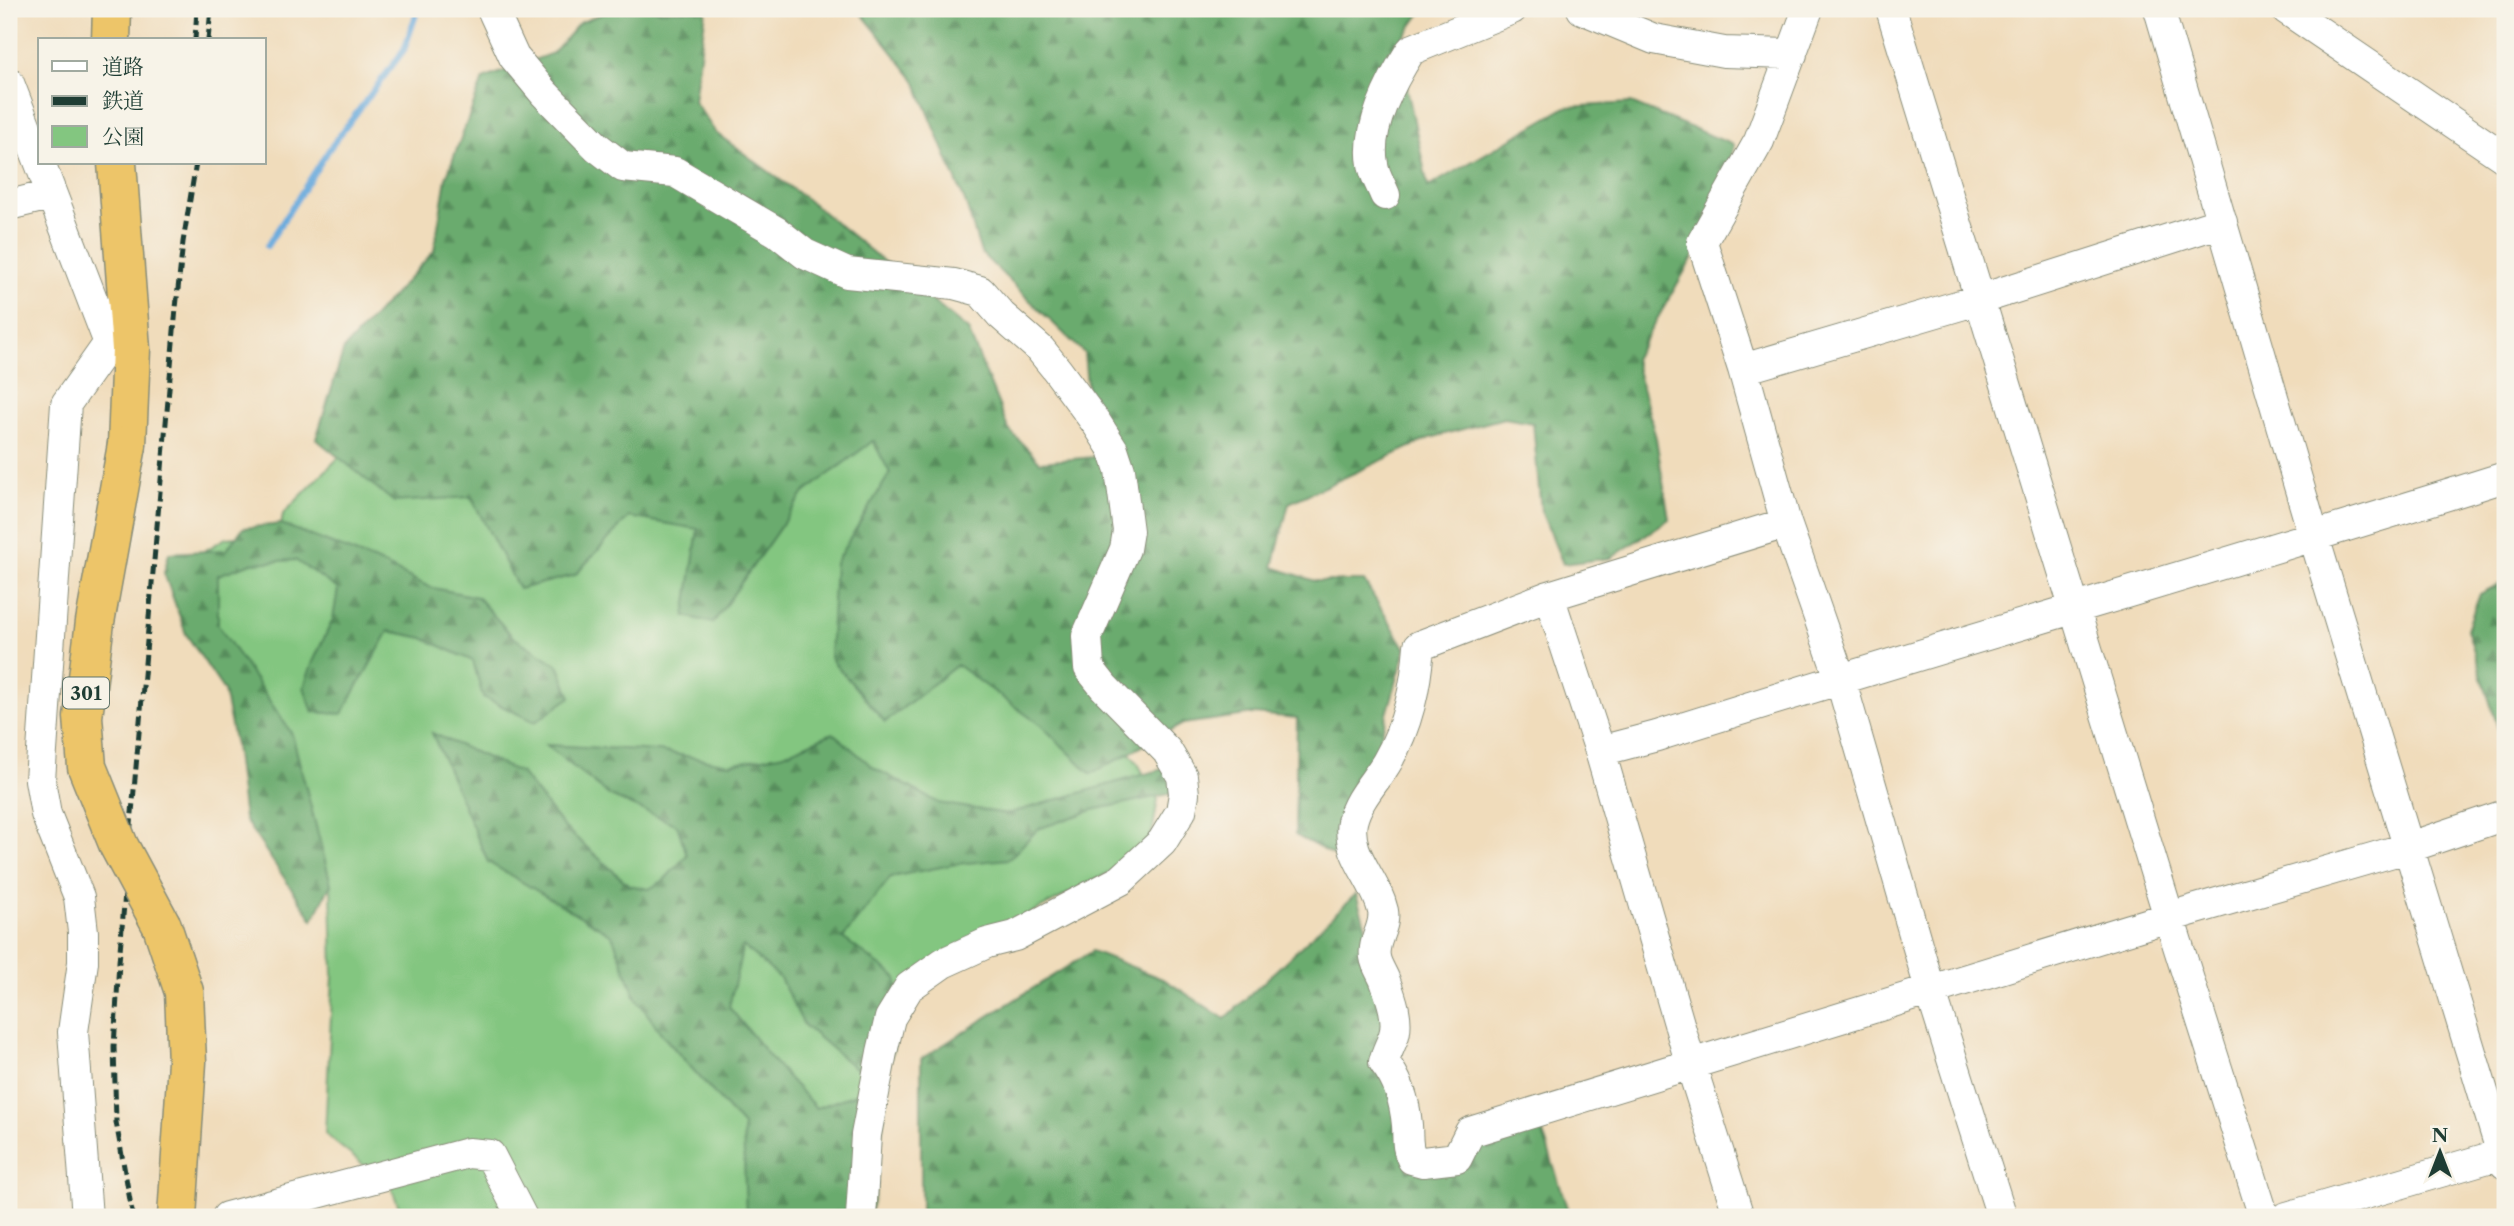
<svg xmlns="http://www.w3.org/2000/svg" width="2514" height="1226" font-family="'Libre Caslon Text','Noto Serif JP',serif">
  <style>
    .green { fill: #83c680; stroke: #51825a; stroke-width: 2 }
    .forest { fill: url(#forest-firs); stroke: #447451; stroke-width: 2 }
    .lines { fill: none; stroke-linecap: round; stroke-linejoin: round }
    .stream { stroke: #69aadd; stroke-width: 6 }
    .minor-casing { stroke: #888c78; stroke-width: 32 }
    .highway-casing { stroke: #888c78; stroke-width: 41 }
    .minor { stroke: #fff; stroke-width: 30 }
    .highway { stroke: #edc569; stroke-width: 38 }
    .rail { stroke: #1f3d34; stroke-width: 5; stroke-dasharray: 10 5; stroke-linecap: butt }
    .highway-bridge-casing { stroke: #888c78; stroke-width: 41; stroke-linecap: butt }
    .highway-bridge { stroke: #edc569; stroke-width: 38 }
    .labels { text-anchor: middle; stroke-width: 6; stroke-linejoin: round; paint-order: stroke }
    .shield { fill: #f7f3e8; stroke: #60746a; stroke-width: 2 }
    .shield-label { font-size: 19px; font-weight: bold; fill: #1f3d34 }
  </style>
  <defs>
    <pattern id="forest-firs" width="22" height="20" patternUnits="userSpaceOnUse" patternTransform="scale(1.75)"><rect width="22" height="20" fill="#6aab6e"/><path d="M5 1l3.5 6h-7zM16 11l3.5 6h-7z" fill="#578c5b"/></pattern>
  </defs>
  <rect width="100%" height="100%" fill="#f7f3e8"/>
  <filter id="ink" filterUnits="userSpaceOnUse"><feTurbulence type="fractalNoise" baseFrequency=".0143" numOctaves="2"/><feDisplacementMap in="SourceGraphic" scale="14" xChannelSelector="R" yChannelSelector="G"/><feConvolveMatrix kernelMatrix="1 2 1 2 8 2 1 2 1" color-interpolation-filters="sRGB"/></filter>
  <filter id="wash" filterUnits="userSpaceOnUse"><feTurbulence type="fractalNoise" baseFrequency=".00686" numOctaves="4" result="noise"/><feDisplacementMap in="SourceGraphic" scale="28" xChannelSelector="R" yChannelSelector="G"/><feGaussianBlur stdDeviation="1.57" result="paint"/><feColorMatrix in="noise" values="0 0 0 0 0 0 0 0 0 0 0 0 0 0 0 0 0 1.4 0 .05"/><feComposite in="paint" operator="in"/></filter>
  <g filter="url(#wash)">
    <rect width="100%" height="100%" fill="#f0dcbb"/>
    <path class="green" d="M870,412L1138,764L1158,799L1153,828L1145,854L914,974L846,1217H403L391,1187L325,1134L333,975L331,885L267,777L181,565L226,538L280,533L283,514L355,441Z"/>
    <path class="forest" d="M614,9L706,10L694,101L716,133L813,204L968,330L1009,430L1040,462L1094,457L1084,353L981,253L966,204L915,80L858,9H1424L1398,45L1428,187L1566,107L1631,103L1734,145L1712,224L1634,359L1656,438L1669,519L1611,558L1563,564L1541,511L1533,423L1504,418L1430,438L1289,503L1273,567L1315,581H1364L1406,649L1365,790L1341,859L1295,835L1297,718L1254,714L1183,724L1091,774L1042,726L957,665L885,722L830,658L835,563L890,473L873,441L804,493L713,623L685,616L698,529L629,517L575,575L519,589L471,497L394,502L316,439L344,349L434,251L446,178L483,79L553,53L579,23Z
      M281,524L383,564L429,587L477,597L513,637L558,665L571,697L535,722L483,697L473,661L423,638L389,631L342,714L313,712L304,687L313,662L333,619L338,589L295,560L252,563L218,575V625L292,734L331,884L313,920L244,819L235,745L224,691L186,634L164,573L169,553L226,550L243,528Z
      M2505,581V750L2467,629L2480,594Z
      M432,733L521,773L563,826L629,885L649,889L664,880L687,855L677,825L610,796L546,745L659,751L729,764L784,754L833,733L874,768L939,803L1007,814L1162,769L1188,790L1093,810L1038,829L1009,859L956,864L891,877L843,938L897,978V1017L882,1052L856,1069L804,1025L780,978L743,946L729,1007L774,1062L816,1108L887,1083L876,1189L869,1217H746L743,1126L664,1037L636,998L612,935L488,862Z
      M1356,894L1390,1008L1408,1171L1477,1140L1540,1124L1570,1217H921V1059L1092,951L1165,980L1225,1019Z"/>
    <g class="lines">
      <path class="stream" d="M267,246L330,148L404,50L418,9"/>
    </g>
  </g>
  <g filter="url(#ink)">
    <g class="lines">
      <defs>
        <path id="minor" d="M492,9L514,57L544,93L597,147L623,167L675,172L777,232L805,254L847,273L954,284L980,291L1001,315L1040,349L1057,370L1097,424L1113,449L1120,470L1128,531L1125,549L1087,636L1089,668L1104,687L1167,751L1182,776L1184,794L1181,811L1162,842L1121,880L1015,936L987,943L943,963L909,987L890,1018L882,1052L866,1135L861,1217
          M1582,9L1654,39L1724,52L1792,54
          M1808,9L1759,141L1702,242L1743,369L1786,523L1840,678L1930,989L2002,1217
          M1891,9L2169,917L2264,1217
          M2159,9L2314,537L2505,1164
          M2286,9L2505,158
          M9,83L109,343
          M1385,195C1381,185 1374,174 1373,164C1366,127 1392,80 1411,50L1512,9
          M9,205L50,195
          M1743,369L1981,299L2222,222
          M1786,523L1549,596L1419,646C1416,687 1408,725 1387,762C1376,781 1357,799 1352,822C1346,855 1376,879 1383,911C1386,927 1372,941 1375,957C1376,965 1382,973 1385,981C1391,997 1400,1021 1393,1038C1390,1046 1386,1053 1384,1062C1399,1081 1405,1102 1407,1125C1408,1137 1406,1148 1412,1159L1423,1162L1457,1158L1470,1132L2169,917L2410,847L2505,815
          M1549,596L1600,751L1691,1065L1739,1217
          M1600,751L1657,736C1939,647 2223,566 2505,477
          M87,1217L73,1032L83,962V932L79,897L46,814L40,780L66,404L109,343
          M227,1217L468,1153L490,1155L522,1217
          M2287,1217L2505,1153"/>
        <path id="highway" d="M111,40L112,9
          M117,163L131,349L127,445
          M162,926L184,992L187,1062L177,1217"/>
      </defs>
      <use href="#minor" class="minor-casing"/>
      <use href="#highway" class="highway-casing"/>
      <use href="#minor" class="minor"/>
      <use href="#highway" class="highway"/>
      <path class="rail" d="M195,40L197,9
        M208,40L211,9
        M133,1217L116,1122L114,1047L119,962L176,308L183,242L196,163"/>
      <defs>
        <path id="highway-bridge" d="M127,445L95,622L83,717L87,767L119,846L162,926"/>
      </defs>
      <use href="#highway-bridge" class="highway-bridge-casing"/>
      <use href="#highway-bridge" class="highway-bridge"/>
    </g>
  </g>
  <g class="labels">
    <rect class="shield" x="63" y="677.5" width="46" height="31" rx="5"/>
    <g class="shield-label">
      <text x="86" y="700">301</text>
    </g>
  </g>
  <rect width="2514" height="1226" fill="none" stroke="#f7f3e8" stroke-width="35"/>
  <rect x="38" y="38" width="228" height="126" fill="#f7f3e8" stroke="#a1aaa0" stroke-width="2"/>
  <rect x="52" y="61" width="35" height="10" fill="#ffffff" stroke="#a1aaa0" stroke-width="2"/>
  <text x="102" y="74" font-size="21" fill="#1f3d34">道路</text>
  <rect x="52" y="96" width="35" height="10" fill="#1f3d34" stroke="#a1aaa0" stroke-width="2"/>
  <text x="102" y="108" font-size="21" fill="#1f3d34">鉄道</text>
  <rect x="52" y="126" width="35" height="21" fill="#83c680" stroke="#a1aaa0" stroke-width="2"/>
  <text x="102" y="144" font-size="21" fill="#1f3d34">公園</text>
  <g transform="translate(2440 1152)" stroke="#f7f3e8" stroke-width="5" paint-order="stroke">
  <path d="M0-5L12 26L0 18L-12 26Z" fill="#1f3d34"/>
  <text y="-10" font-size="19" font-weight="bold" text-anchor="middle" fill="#1f3d34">N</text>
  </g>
</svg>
